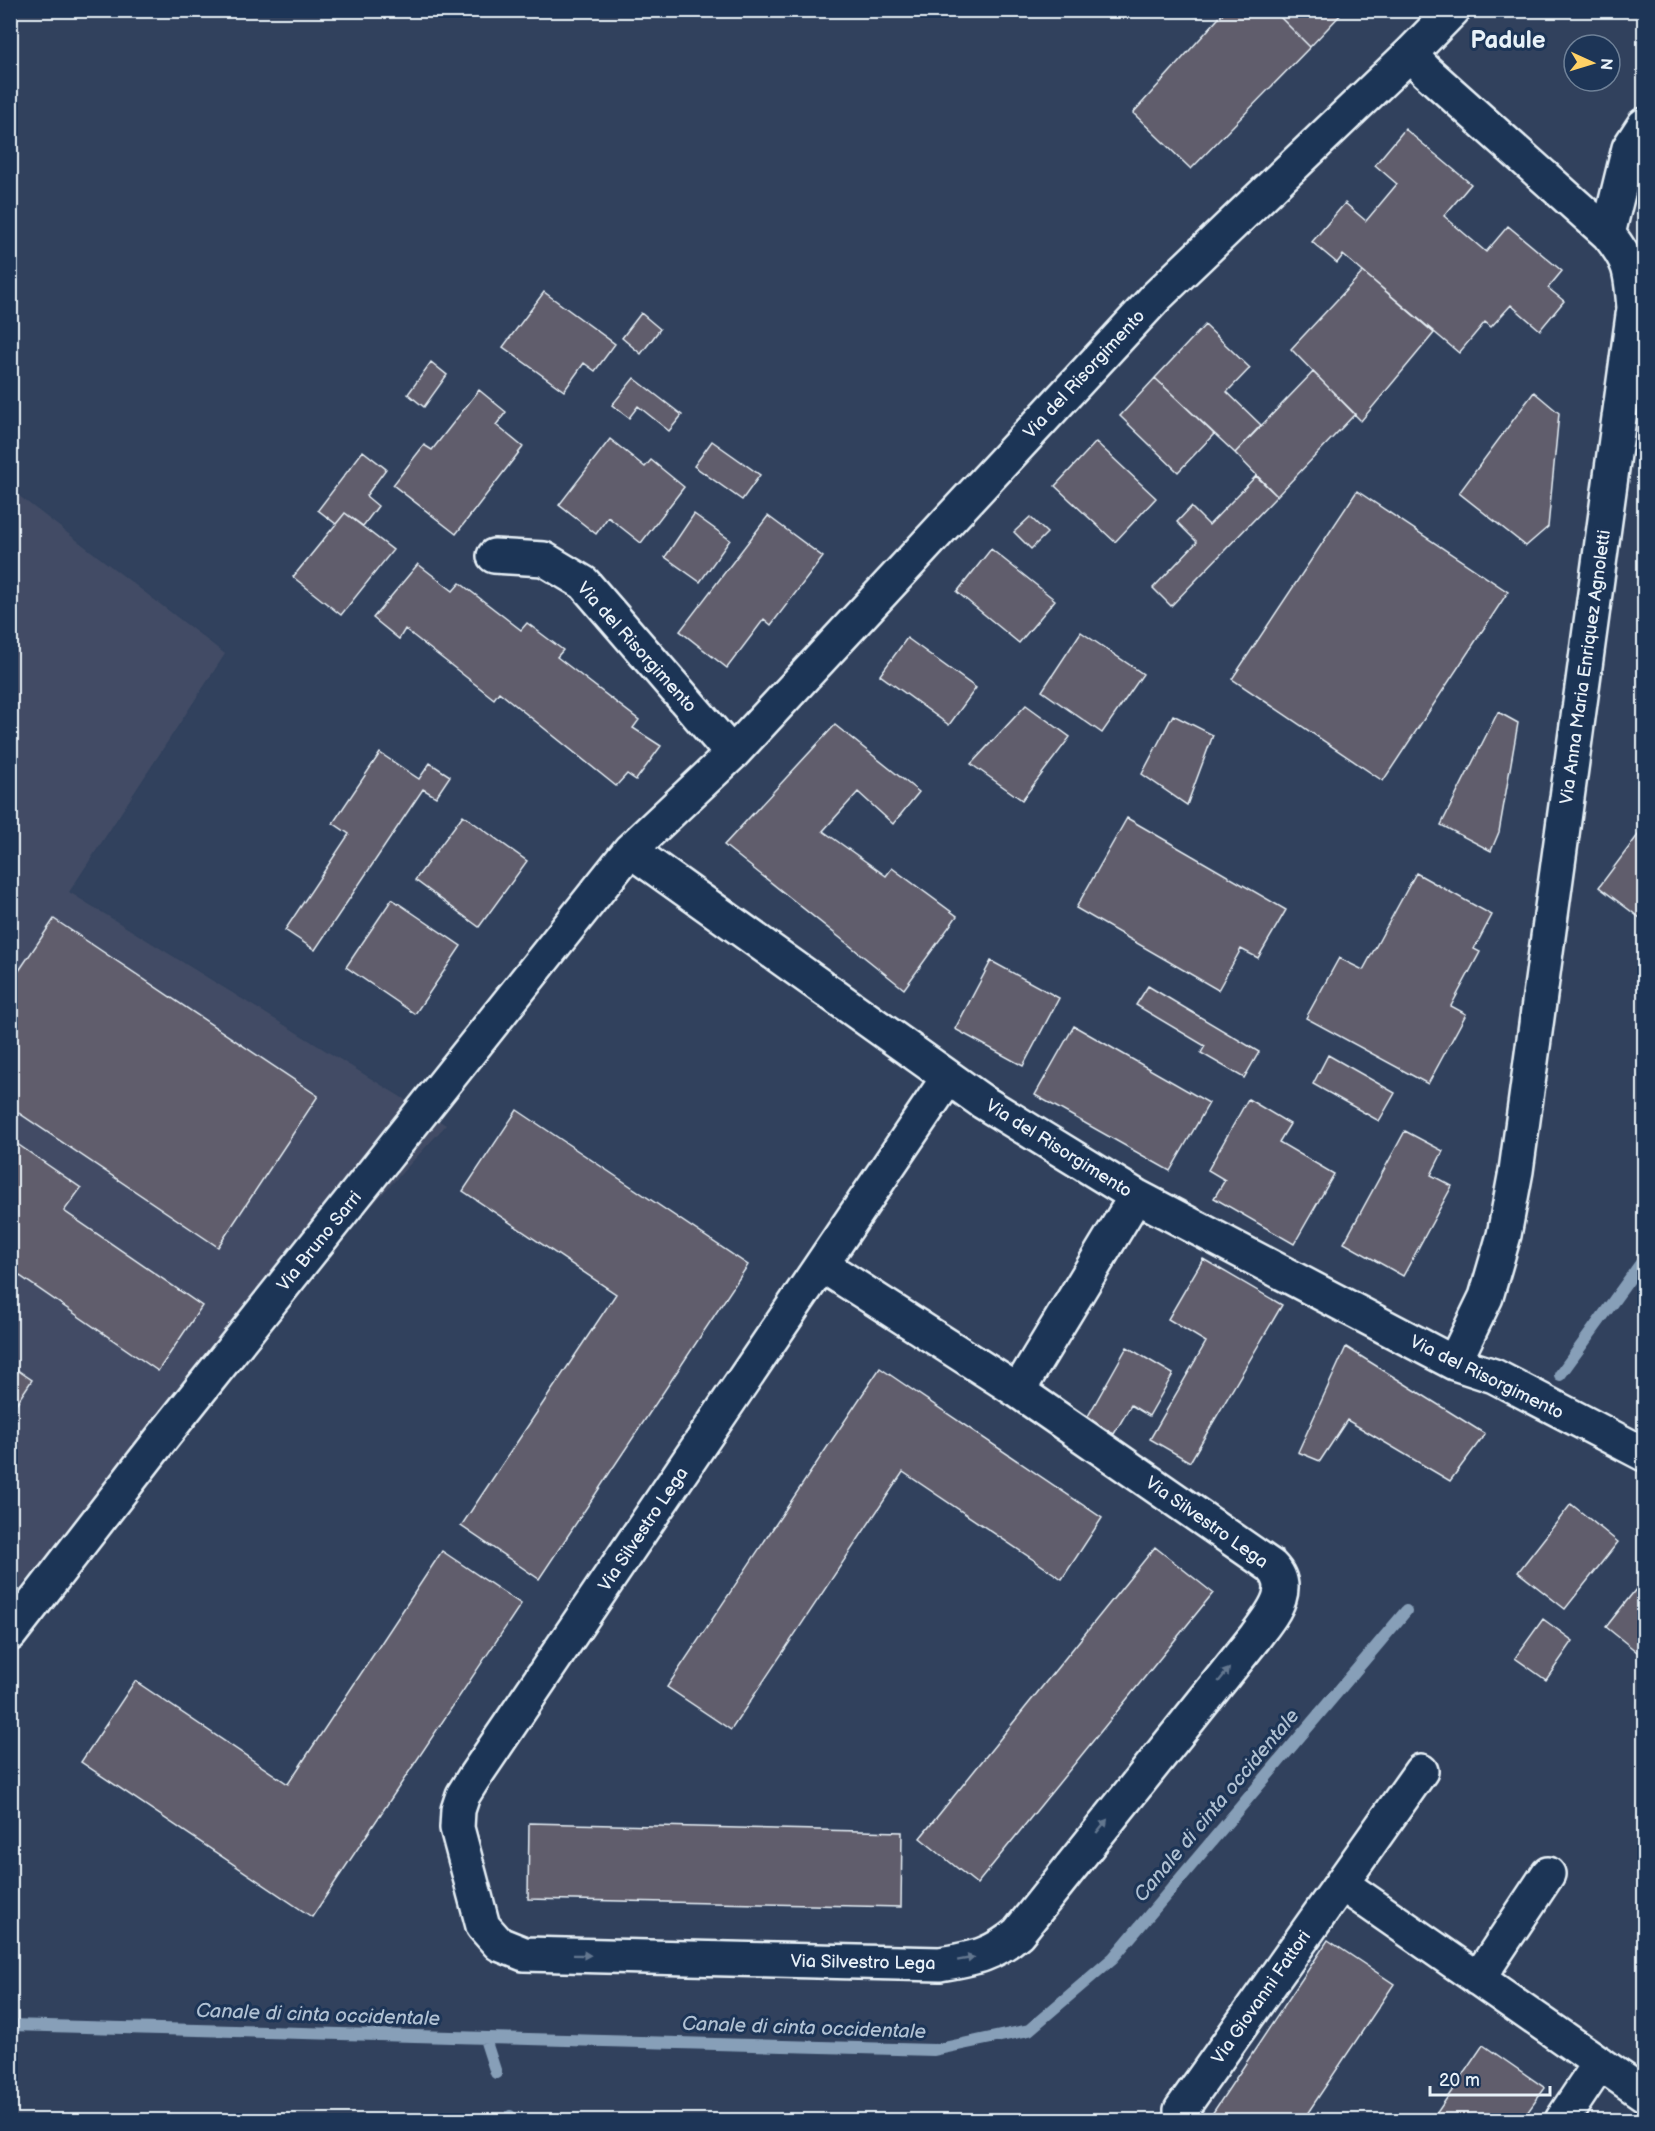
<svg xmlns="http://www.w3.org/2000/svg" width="1655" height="2131" font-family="'Balsamiq Sans',sans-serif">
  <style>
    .built { fill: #424c65 }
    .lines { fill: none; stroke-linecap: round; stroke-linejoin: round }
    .stream { stroke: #879fb8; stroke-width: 12 }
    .building { fill: #605d6c; stroke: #e8f1f8; stroke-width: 1.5 }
    .minor-casing { stroke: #e8f1f8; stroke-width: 38 }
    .minor { stroke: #1d3557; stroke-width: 33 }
    .oneway { fill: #64778f }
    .labels { text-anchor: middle; stroke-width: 6; stroke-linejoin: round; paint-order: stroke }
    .street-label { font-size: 18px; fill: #e8f1f8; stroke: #1d3557 }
    .water-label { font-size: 20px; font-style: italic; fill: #b0c1d3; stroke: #1d3557 }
    .district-label { font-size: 24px; font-weight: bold; fill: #e8f1f8; stroke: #1d3557 }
  </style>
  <rect width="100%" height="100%" fill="#31415d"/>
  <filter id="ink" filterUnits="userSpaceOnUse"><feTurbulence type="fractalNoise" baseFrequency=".0167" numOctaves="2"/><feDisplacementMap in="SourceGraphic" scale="12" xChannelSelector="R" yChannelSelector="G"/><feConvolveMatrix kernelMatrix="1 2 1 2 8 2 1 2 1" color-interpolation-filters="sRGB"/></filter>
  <g filter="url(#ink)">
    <path class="built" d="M10,489L225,654L69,892L446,1125L11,1597Z"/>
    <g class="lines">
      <path class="stream" d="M1560,1375L1644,1259
        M10,2025L934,2050L1029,2030L1113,1958L1406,1611
        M485,2039L496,2073
        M510,2116L511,2120"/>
    </g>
    <path class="building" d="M1226,10H1273L1310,47L1191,169L1133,113Z
      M1273,10H1345L1310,47Z
      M1405,129L1471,184L1444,216L1486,252L1508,226L1562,271L1548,288L1564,301L1540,330L1511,305L1491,327L1485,322L1459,353L1343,255L1337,263L1312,242L1345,203L1366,221L1397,184L1375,165Z
      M1363,272L1434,333L1361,421L1291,349Z
      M544,292L615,344L595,371L584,363L564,391L503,347Z
      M641,313L660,329L641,354L622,338Z
      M1205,325L1250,368L1227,392L1261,425L1235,453L1155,378Z
      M431,362L447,375L424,407L408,394Z
      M1313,372L1355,414L1277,496L1235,453Z
      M634,378L682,415L669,431L638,406L629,418L612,405Z
      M1155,378L1214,434L1178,472L1120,416Z
      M479,390L506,412L496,425L523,447L456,534L393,485L424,445L432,450Z
      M1534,392L1559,413L1548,527L1526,546L1459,493Z
      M610,439L645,467L651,460L684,487L641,543L608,517L596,534L559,505Z
      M712,441L760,475L742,500L694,466Z
      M1096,442L1156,498L1115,542L1055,486Z
      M363,451L386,469L366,496L378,506L363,526L345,513L336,524L318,510Z
      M1256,476L1277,496L1171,606L1153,588L1197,542L1177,522L1191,507L1209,525Z
      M1357,491L1508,592L1383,781L1232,679Z
      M345,513L393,550L341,615L293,577Z
      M694,514L730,540L700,582L665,557Z
      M768,516L823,557L771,625L764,619L727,668L680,631Z
      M1030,517L1047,533L1031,549L1014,532Z
      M991,549L1055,600L1019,643L957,592Z
      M418,564L453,591L460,583L521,630L527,623L563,650L557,657L639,720L633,728L661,746L636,780L627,774L616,786L499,692L494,699L405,629L399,639L373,618Z
      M1081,632L1143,674L1102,733L1042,691Z
      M907,638L976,688L949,725L880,675Z
      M1026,705L1070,737L1022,800L971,764Z
      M1498,712L1518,723L1499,832L1491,851L1441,825Z
      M1173,715L1213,735L1187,805L1142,774Z
      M835,725L919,792L893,824L858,792L823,831L886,876L892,868L957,916L904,989L724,845Z
      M380,753L419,779L430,763L450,776L436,797L423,789L315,950L285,930L349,834L333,823Z
      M463,815L527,861L479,927L415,880Z
      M1127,818L1286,910L1258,958L1241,949L1218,990L1076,908Z
      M1644,827V921L1599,887Z
      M1416,873L1492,915L1474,949L1480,952L1451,1006L1466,1014L1428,1084L1306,1018L1339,958L1363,970Z
      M392,899L461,946L415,1014L346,967Z
      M54,919L318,1096L218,1247L10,1107V1009L16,1001L10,997V984Z
      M991,961L1059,998L1023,1066L955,1029Z
      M1148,986L1259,1052L1244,1078L1201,1053L1205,1046L1136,1005Z
      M1074,1026L1209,1103L1170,1171L1035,1095Z
      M1328,1055L1395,1093L1379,1121L1313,1084Z
      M1248,1099L1290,1124L1279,1142L1334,1174L1294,1244L1214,1198L1225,1180L1208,1170Z
      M517,1110L748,1265L539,1579L461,1526L616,1294L463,1191Z
      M1405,1131L1443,1151L1431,1175L1452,1186L1403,1276L1344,1243Z
      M10,1139L81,1188L64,1211L202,1306L158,1371L10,1269Z
      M1203,1259L1282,1305L1190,1462L1150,1439L1206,1342L1168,1319Z
      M1127,1347L1173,1374L1149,1416L1131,1405L1114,1434L1087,1418Z
      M1346,1347L1485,1434L1450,1481L1347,1420L1320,1461L1298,1452Z
      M10,1365L32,1380L10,1413Z
      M880,1368L1102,1518L1062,1579L903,1472L731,1730L667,1687Z
      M1571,1504L1618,1542L1565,1609L1518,1572Z
      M1155,1547L1213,1593L977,1884L920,1838Z
      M442,1551L521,1604L312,1917L81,1762L135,1681L288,1784Z
      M1644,1579V1653L1642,1656L1606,1627Z
      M1543,1619L1573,1641L1546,1680L1515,1658Z
      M529,1823L902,1832L901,1907L528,1899Z
      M1328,1940L1394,1984L1303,2120H1208Z
      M1483,2045L1545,2088L1522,2120H1432Z"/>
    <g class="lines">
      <defs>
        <path id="minor" d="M1410,54L1426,71L1608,234C1631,262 1631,272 1634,308L1516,1171L1504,1235L1486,1297L1454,1363
          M1608,234L1629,148L1644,125
          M494,556L544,559L584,583L732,754
          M630,850L983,1102L1136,1196L1454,1363L1494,1376L1644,1454
          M822,1265L1018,1391L1271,1566C1295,1590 1270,1616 1255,1637L1018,1933C991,1956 974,1958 940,1964L524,1954L499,1944L483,1926L457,1828L458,1810L463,1795L473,1779L948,1078
          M1018,1391L1136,1196
          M10,1634L165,1434L630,850L732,754L1156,297L1410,54L1453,10
          M1342,1884L1644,2094
          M1478,1979L1548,1874
          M1181,2110L1421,1771
          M1562,2120L1600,2063"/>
      </defs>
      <use href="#minor" class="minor-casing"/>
      <use href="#minor" class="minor"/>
    </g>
    <defs><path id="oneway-solid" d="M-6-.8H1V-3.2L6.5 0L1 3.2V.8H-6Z" transform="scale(1.5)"/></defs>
    <g class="oneway">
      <use href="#oneway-solid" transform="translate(1224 1675) rotate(-51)"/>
      <use href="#oneway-solid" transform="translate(1102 1826) rotate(-51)"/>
      <use href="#oneway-solid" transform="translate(582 1955) rotate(1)"/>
      <use href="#oneway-solid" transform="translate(966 1959) rotate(-10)"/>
    </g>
  </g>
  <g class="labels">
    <g class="street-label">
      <text transform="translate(1084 374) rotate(-47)" y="6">Via del Risorgimento</text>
      <text transform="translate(637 647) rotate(48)" y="6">Via del Risorgimento</text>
      <text transform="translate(1585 667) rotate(-82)" y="6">Via Anna Maria Enriquez Agnoletti</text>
      <text transform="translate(1059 1148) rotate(32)" y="6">Via del Risorgimento</text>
      <text transform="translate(319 1241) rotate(-51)" y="6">Via Bruno Sarri</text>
      <text transform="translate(1487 1377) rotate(26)" y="6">Via del Risorgimento</text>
      <text transform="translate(1207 1522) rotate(35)" y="6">Via Silvestro Lega</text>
      <text transform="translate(643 1529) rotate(-56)" y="6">Via Silvestro Lega</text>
      <text transform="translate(863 1962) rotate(1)" y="6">Via Silvestro Lega</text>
      <text transform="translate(1261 1997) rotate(-55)" y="6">Via Giovanni Fattori</text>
    </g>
    <g class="water-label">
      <text transform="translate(1216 1805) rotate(-50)" y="7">Canale di cinta occidentale</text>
      <text transform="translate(318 2014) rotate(2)" y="7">Canale di cinta occidentale</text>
      <text transform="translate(804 2027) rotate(2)" y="7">Canale di cinta occidentale</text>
    </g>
    <g class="district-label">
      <text x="1508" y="48">Padule</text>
    </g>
  </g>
  <rect width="1655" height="2131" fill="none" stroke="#1d3557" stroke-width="36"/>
  <rect x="18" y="18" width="1619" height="2095" fill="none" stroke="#e8f1f8" stroke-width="2" filter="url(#ink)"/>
  <g transform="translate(1592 63) rotate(94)"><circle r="28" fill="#1d3557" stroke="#6e8097" stroke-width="1.5"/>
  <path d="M0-4.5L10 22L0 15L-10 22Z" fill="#ffd166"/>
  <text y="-9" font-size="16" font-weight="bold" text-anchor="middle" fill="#e8f1f8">N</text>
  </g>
  <path d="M1430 2086v9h120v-9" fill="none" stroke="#e8f1f8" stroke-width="3"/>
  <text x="1439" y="2086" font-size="18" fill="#e8f1f8" stroke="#1d3557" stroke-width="4.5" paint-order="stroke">20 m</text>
</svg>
